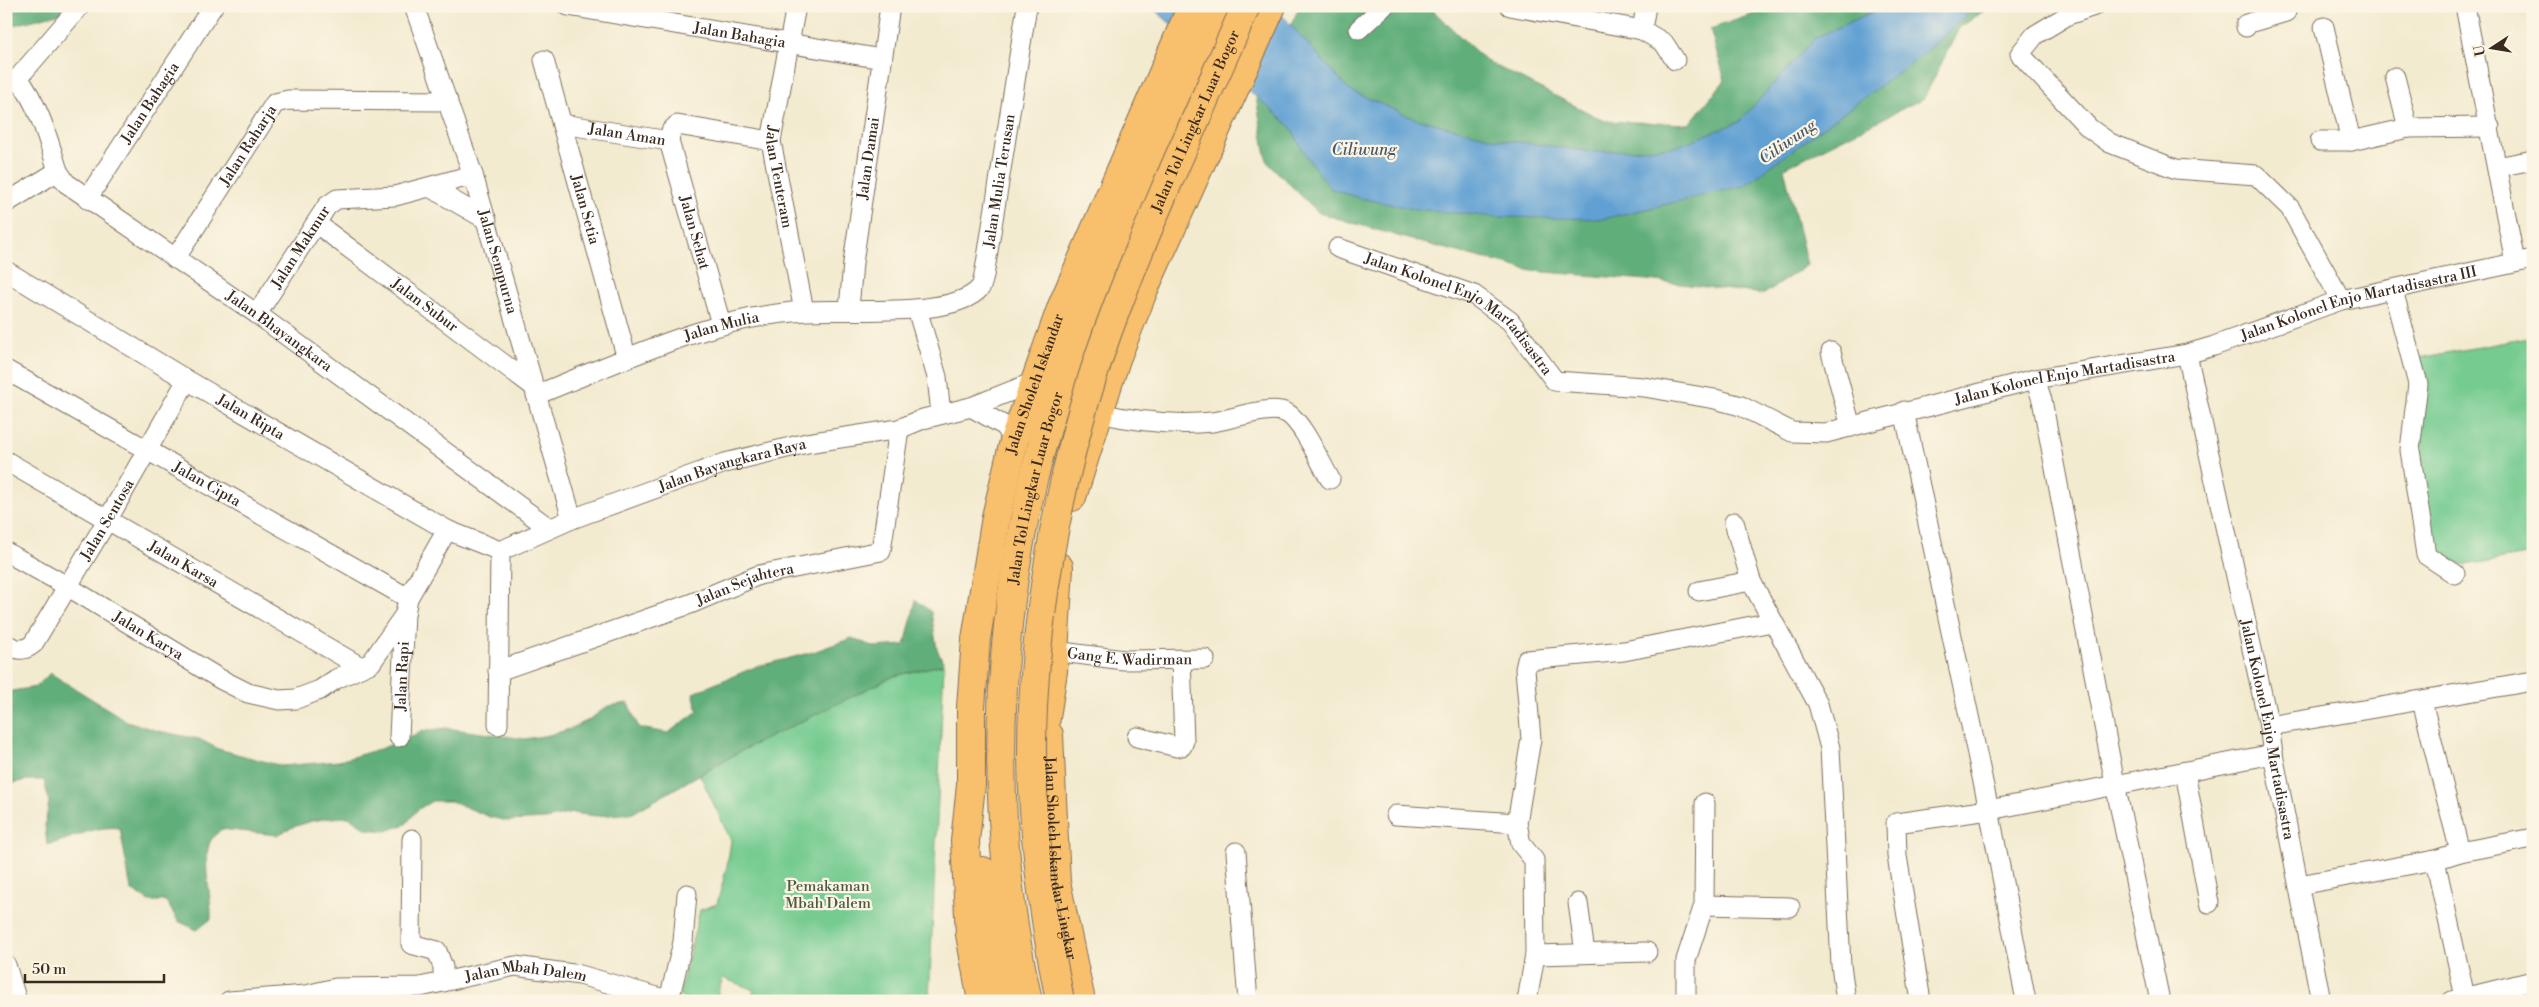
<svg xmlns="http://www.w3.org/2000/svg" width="2539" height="1007" font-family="'Libre Bodoni',serif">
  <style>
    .green { fill: #75cb90; stroke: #587a57 }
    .forest { fill: #60af7a; stroke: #4e6c4c }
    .water { fill: #60a0d3; stroke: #4e6578 }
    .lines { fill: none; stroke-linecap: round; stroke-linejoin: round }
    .minor-casing { stroke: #7b6e5c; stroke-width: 21 }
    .trunk-casing { stroke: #7b6e5c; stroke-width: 30 }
    .motorway-casing { stroke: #7b6e5c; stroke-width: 30 }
    .minor { stroke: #fff; stroke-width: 19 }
    .trunk { stroke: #f8bf6c; stroke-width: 28 }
    .motorway { stroke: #f8bf6c; stroke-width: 28 }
    .motorway-bridge-casing { stroke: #7b6e5c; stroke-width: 30; stroke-linecap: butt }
    .motorway-bridge { stroke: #f8bf6c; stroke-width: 28 }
    .labels { text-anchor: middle; stroke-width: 4.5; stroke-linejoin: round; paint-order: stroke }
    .street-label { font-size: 15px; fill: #3b2a1e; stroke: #fcf5e5 }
    .park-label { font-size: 15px; fill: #4c5a40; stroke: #fcf5e5 }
    .water-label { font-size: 16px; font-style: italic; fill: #4a5966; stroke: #fcf5e5 }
  </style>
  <rect width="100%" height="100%" fill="#fcf5e5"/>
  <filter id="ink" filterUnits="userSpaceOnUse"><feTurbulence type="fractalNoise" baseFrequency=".02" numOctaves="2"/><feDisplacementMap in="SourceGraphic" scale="10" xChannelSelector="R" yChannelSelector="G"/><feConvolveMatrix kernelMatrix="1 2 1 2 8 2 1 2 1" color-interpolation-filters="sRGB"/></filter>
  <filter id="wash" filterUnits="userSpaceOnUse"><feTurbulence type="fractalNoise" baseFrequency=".0096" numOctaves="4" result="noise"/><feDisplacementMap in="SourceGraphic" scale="20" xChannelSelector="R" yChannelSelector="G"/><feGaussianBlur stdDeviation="1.12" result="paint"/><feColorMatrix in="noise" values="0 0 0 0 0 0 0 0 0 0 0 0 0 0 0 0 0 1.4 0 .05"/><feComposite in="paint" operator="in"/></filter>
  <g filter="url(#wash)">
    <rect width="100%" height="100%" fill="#f3ebd0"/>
    <path class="green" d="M2533,337V554L2465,565L2444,559L2430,544L2416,436L2419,358Z
      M944,664L929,1000L750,1001L754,990L723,978L715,1001H689L679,995L700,910L717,904L727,866L731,841L700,775L737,753L894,676Z"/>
    <path class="forest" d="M6,6H89L6,27Z
      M1300,6H1428L1486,61L1605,121L1689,124L1725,80L1710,29L1777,6H1991L1959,28L1924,98L1784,168L1807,265L1764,294L1647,280L1532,271L1408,239L1319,213L1267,162L1256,97Z
      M916,600L931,612L937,649L944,664L894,676L737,753L633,813L596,816L572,813L546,819L508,821L490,817L451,801H432L417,810L406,824L386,831L367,829L349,817L330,818L312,821L293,827L277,835L221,829C217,834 210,839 209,845C202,866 212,896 211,919L197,930L178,921L166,901H149L131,890L120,828C92,825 74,839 47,845L45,825L49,802L44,780H26L6,785V692L36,687L50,673L127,721L158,731L199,739L218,749L282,766L339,761L383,748L423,731L446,728L525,739L549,735L570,729L589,720L608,706L628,703L639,728L668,733L698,711L693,693L755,667L813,652L852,638L874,647L905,645Z"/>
    <path class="water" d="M1150,6H1274L1349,90L1413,118L1497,139L1595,152L1675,147L1739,122L1815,38L1885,6H1976L1926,52L1744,186L1603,219L1497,217L1414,209L1359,198L1331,189L1307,157L1290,126Z"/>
  </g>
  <g filter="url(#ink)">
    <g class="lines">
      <defs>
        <g id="minor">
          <path id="s1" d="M414,6L473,175L572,519"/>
          <path id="s2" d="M568,6L882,59"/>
          <path id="s3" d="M796,6L771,141L804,311"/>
          <path d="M1510,6L1642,30L1646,6"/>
          <path d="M2094,6L2068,15L2035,35L2020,54L2089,128L2110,143L2176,169L2256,175L2290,208L2341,300"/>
          <path d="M2465,6L2515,262"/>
          <path d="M2246,27V24L2286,12L2284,6"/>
          <path d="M2324,27L2351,141"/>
          <path d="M1359,29L1384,6"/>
          <path d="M1642,30L1664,43L1675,60"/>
          <path id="s4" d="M544,60L627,359"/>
          <path d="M2395,77L2408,128L2490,127"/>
          <path d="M18,78L80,6"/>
          <path d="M6,86L18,78C39,105 48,139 58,171"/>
          <path id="s5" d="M562,124L669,141L671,131L677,125L771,141"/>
          <path id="s6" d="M669,141L721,324"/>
          <path d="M2320,141H2351L2408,128"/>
          <path d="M2497,167L2533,160"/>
          <path d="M431,188L487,220"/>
          <path id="s7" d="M87,199L213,6"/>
          <path id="s8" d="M6,203L58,171L66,183L257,314L549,528"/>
          <path id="s9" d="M317,224L533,386"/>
          <path id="s10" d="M1338,248L1474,295L1510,321L1555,381L1644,387L1715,399L1741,406L1792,432L1826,433L2035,379L2187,354L2214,346L2341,300L2533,259"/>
          <path id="s11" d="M175,259L275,103L288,100L448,101"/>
          <path id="s12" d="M6,271L187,380L447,530L500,551"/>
          <path d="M2393,290L2418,384L2410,450L2426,555L2455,574"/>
          <path id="s13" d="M849,309L853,263L890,6"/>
          <path d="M917,309L937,377L941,414"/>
          <path id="s14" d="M257,314L327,206L337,199L395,196L473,175"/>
          <path d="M1831,352L1851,427"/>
          <path id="s15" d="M2187,354L2269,726L2273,754L2321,1001"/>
          <path id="s16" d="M6,370L408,598"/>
          <path d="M2035,379L2042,400L2115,784L2160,1001"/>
          <path id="s17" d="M536,395C622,361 712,316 806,311C846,308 954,319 980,288C983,284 984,275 985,270L1027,6"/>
          <path d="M971,407L1005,426L1014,441"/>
          <path d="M1904,411L1989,810L2026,1001"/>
          <path d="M1099,413C1135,421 1175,426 1212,422C1231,420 1270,404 1287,413C1303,423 1320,462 1330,479"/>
          <path id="s18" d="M6,461L361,667"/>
          <path d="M1734,522L1751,581L1818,704L1830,748L1841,965L1846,1001"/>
          <path id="s19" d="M500,551L572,519L725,463L807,443L899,429L923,419L971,407L1034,382"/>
          <path id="s20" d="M6,552L67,586L220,679L248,693L279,700L296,699L320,690L336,679L371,663L405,614L408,598L447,530"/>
          <path d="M1699,591L1751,581"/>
          <path id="s21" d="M6,644C17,650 23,652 33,644L108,519L187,380"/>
          <path id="s22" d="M1054,651L1124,660L1205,659"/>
          <path id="s23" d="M498,671L690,604L759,575L881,551L899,429"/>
          <path d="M2422,701L2460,852"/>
          <path d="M498,725L500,551"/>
          <path d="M2269,726L2533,681"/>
          <path id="s24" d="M399,737L405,614"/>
          <path d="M1137,737L1177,747L1182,746L1184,741L1181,659"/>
          <path d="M2185,772L2209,903"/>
          <path d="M1396,815L1517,823"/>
          <path d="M412,839L411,944L437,951L443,967V982"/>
          <path d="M1236,852L1248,1001"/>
          <path d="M2435,860L2465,997"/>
          <path d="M2299,885L2435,860L2460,852L2533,838"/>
          <path d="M1578,903L1585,953"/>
          <path d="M1704,905L1790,907"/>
          <path d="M1535,955L1647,952"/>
          <path d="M6,965L17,1001"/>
          <path d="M669,1000L683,942L687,894"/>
          <path id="s25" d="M229,1001L306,995L336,988L420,987L515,966L580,975L671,1001"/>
          <path d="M1527,1001L1535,955L1534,860L1521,844L1517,823L1531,739L1525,669L1527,660L1624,651L1772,622"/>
          <path d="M1686,1001V960L1704,905L1705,803"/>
          <path d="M1921,1001L1897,856L1896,823L1989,810L2273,754"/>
          <path d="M2452,1001L2533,981"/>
        </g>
        <g id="trunk">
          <path d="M1072,497L1116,359L1144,289L1272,6"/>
          <path id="s26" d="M1049,735L1056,882L1081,1001"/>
          <path d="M1040,757L1053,671L1059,567"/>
          <path d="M983,871L992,938L1003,1001"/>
          <path id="s27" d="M982,1001L970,934L965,841L971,785V707L976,639L996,517L1014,441L1062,306L1192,6"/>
        </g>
        <g id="motorway">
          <path id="s28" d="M1028,1001C984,801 994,585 1059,390C1102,259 1163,133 1218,6"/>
        </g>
      </defs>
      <use href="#minor" class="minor-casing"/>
      <use href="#trunk" class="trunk-casing"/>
      <use href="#motorway" class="motorway-casing"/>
      <use href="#minor" class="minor"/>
      <use href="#trunk" class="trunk"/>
      <use href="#motorway" class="motorway"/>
      <defs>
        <g id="motorway-bridge">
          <path id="s29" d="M1060,1001C1041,905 1028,805 1033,707C1039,577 1070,428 1117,307C1156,205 1202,106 1246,6"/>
        </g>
      </defs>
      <use href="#motorway-bridge" class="motorway-bridge-casing"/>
      <use href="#motorway-bridge" class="motorway-bridge"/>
    </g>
  </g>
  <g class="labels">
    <g class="street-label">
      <text dy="5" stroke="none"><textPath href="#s2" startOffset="174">Jalan Bahagia</textPath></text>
      <text dy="5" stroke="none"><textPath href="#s7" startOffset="115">Jalan Bahagia</textPath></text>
      <text dy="5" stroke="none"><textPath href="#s29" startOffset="908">Jalan Tol Lingkar Luar Bogor</textPath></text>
      <text dy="5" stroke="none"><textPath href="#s5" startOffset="66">Jalan Aman</textPath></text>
      <text dy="5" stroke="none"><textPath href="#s11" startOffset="135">Jalan Raharja</textPath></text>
      <text dy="5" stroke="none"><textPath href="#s13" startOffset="152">Jalan Damai</textPath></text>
      <text dy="5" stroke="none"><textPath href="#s3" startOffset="174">Jalan Tenteram</textPath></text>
      <text dy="5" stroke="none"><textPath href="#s17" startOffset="572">Jalan Mulia Terusan</textPath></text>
      <text dy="5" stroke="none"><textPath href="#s4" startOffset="155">Jalan Setia</textPath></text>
      <text dy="5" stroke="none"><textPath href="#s6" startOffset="95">Jalan Sehat</textPath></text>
      <text dy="5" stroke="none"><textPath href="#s14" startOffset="80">Jalan Makmur</textPath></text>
      <text dy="5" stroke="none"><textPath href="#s1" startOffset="269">Jalan Sempurna</textPath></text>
      <text dy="5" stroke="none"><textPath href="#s10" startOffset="1092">Jalan Kolonel Enjo Martadisastra III</textPath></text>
      <text dy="5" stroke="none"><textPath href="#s9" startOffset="135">Jalan Subur</textPath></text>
      <text dy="5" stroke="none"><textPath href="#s10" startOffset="141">Jalan Kolonel Enjo Martadisastra</textPath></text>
      <text dy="5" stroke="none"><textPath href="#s17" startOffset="198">Jalan Mulia</textPath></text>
      <text dy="5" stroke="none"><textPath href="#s8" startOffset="335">Jalan Bhayangkara</textPath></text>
      <text dy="5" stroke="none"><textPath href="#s10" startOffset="788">Jalan Kolonel Enjo Martadisastra</textPath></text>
      <text dy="5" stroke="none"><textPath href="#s27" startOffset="626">Jalan Sholeh Iskandar</textPath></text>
      <text dy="5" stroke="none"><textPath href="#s12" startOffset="285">Jalan Ripta</textPath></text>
      <text dy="5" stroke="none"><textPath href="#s19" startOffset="248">Jalan Bayangkara Raya</textPath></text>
      <text dy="5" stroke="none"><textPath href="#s16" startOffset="231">Jalan Cipta</textPath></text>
      <text dy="5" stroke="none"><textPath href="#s28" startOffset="518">Jalan Tol Lingkar Luar Bogor</textPath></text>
      <text dy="5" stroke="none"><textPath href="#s21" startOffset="174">Jalan Sentosa</textPath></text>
      <text dy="5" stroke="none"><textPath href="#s18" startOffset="205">Jalan Karsa</textPath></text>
      <text dy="5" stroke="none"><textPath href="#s23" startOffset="262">Jalan Sejahtera</textPath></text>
      <text dy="5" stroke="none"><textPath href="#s20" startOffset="165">Jalan Karya</textPath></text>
      <text dy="5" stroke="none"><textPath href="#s22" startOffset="76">Gang E. Wadirman</textPath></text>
      <text dy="5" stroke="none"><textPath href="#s24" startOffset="61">Jalan Rapi</textPath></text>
      <text dy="5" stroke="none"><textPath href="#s15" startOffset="384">Jalan Kolonel Enjo Martadisastra</textPath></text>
      <text dy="5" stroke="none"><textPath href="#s26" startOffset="124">Jalan Sholeh Iskandar Lingkar</textPath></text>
      <text dy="5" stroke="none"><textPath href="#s25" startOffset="300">Jalan Mbah Dalem</textPath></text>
    </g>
    <g class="park-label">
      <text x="828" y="891">Pemakaman<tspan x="828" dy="17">Mbah Dalem</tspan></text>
    </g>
    <g class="water-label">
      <text transform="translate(1787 141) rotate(-35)" y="6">Ciliwung</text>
      <text x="1364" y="155">Ciliwung</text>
    </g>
  </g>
  <rect width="2539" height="1007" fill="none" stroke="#fcf5e5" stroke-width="25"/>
  <g transform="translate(2492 48) rotate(258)" stroke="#fcf5e5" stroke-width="4" paint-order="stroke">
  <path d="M0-4L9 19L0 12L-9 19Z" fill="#3b2a1e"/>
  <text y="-8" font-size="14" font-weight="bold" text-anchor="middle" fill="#3b2a1e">U</text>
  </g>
  <path d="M25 974v8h139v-8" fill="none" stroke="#3b2a1e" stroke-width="2.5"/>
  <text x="32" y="974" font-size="15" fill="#3b2a1e" stroke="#fcf5e5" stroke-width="4" paint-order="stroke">50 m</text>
</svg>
